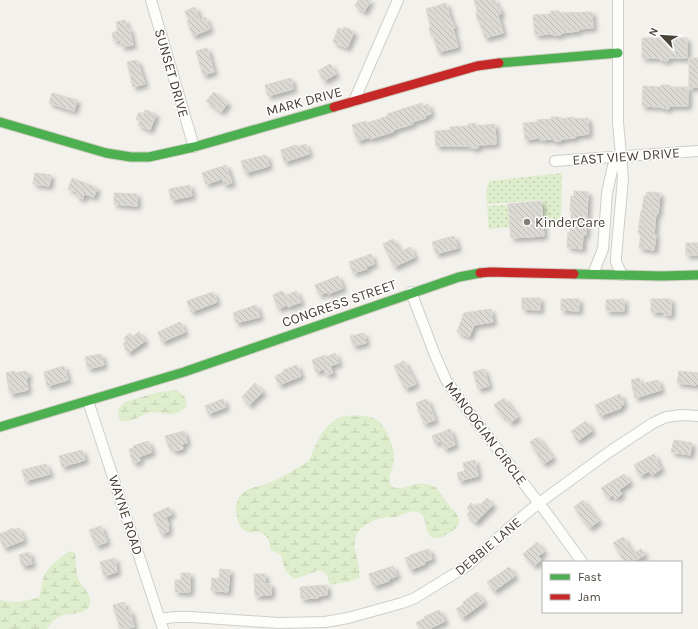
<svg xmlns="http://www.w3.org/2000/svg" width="698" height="629" font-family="Karla,sans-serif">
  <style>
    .green { fill: url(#green-dots) }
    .wetland { fill: url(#wetland-marsh) }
    .building { fill: url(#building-back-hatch); stroke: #dad8d2; filter: url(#shadow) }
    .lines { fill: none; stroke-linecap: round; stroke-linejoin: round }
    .street-casing { stroke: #d0cec9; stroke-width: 12 }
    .fast-casing { stroke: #d2cec3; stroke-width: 11 }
    .jam-casing { stroke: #d2cec3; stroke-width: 11 }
    .street { stroke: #fdfdfc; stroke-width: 10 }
    .fast { stroke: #4caf50; stroke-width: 9 }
    .jam { stroke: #c62828; stroke-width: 9 }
    .poi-dot { fill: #847f76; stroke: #fff; stroke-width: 1.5 }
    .labels { text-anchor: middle; stroke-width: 3; stroke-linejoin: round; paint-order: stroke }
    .street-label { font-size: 14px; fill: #494237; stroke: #fff }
    .poi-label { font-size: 14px; fill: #494237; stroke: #fff; text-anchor: start }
  </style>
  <defs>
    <pattern id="green-dots" width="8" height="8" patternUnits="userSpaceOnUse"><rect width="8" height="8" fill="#deedcc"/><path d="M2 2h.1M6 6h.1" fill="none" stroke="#c0ccb0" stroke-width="1.8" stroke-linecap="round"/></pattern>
    <pattern id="wetland-marsh" width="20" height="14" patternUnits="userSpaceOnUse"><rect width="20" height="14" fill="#deedcc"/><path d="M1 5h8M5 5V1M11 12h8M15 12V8" fill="none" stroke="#c0ccb0"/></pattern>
    <pattern id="building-back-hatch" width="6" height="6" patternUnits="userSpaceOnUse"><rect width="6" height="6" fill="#dcdad4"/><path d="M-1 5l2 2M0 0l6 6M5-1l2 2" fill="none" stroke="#bebcb7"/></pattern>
    <filter id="shadow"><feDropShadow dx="3.5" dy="3.5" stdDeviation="2" flood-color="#0004"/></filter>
  </defs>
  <rect width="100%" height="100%" fill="#f2f1ec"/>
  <path class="green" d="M562,173L561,224H544L542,200L487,204L486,192L489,181Z
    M508,205L510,227L489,229L487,206Z"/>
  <path class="wetland" d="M177,390L185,397L187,405C173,422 162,409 148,413C139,416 131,423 121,421C116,414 118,407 125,402L159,392Z
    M343,416C366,415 379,413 389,437C391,443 394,450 394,457C394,467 388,475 390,485C402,495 415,477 433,486C439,489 441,495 445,500C452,510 469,521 452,531C448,534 441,538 436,538C423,538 429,521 421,514C412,508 404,515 395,517C391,518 387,517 383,518C374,519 359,527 356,536C351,550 362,565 359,578L348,582L330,585L327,575L322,571H317L295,579C285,574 283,566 281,555L271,550C269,539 267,532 255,532C252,532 249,533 246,531C240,529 238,522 237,516C235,509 235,505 239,498C246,486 262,487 274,481C286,475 297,468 309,461C317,442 322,424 343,416Z
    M70,551L75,553C76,561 76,571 78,578C81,588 94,594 89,606C85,615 68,613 60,616C55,618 50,624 47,629H0V600C12,603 27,602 39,597C42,590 41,582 44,576C49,566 61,556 70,551Z"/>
  <path class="building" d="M358,0H371L364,12L355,6Z
    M474,0H495L497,8L499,7L501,14L498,15L503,33L485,38L479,20L478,21L476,13H478Z
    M446,3L451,21H452L455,28L453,29L458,47L438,52L433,35H431L429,28L431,27L426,9Z
    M195,7L200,20L205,17L210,29L193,36L187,21L189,20L185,11Z
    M551,11H559V13L592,12L593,28L578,29L579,31L561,33V35H553V34L535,35L533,15L551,14Z
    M125,20L127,29L129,28L133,45L122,47L120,40L114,41L112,33L118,31L116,22Z
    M344,27L354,32L347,48L333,42L338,28L343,30Z
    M661,36H668V38H687V58H668V61L660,60V58H642V38H660Z
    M207,48L214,72L203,75L196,51Z
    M689,58H698V87L689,88Z
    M137,60L145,84L133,87L127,62Z
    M330,64L336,74L324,81L318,71Z
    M291,78L293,89L268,96L265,85Z
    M661,85H669V87H688V106H669V109L662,108V107L642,106L643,86L661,87Z
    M214,92L228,103L221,112L206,101Z
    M52,93L77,100L74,111L49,103Z
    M422,103L423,106L428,104L431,114L425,116L426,118L412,122L413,124L393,130V132L370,139V137L357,141L352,125L366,121L367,123L388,116L387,114Z
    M145,110L156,114L150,130L138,125L140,121L136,119L139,112L143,114Z
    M551,117H559V119L574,117V119L588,118L589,134L575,136V138L561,139V141H554L553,139L540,140L539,138L525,140L523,123L538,122L537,120L552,119Z
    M475,123V126L495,124L496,144L478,145V148H470V146H436L435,131L450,130V127L468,126V124Z
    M306,144L309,154L284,162L281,150L296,145L297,147Z
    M266,155L269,166L245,173L241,161Z
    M226,165L232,183L224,185L222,179L206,184L202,173Z
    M35,173L51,175L49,186L33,184Z
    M72,178L97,188L94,197L84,194L83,199L76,196L77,192L68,189Z
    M190,185L192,196L171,200L169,189Z
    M574,191L588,192L586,235H583L582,249L567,247L568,232L570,233L572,211H570L571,196H574Z
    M647,192L660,193L658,214L656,213L654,235H656L654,250L639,248L641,234L638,233L641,211H642L644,196H646Z
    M114,193L137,194V206L114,204Z
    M541,201L544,236L511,238L508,204Z
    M454,236L458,248L436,254L432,242Z
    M393,239L400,252L410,247L415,257L394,267L383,244Z
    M686,243H698V255H686Z
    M371,254L374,264L366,267L367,269L353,273L349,262Z
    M338,276L343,288L328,294L327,292L319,295L315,285Z
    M282,291L285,296L296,291L301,302L288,307L287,305L278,309L273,295Z
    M213,292L217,302L191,312L187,301Z
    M522,298H540V310L522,309Z
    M561,299H579V311L561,310Z
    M624,299V311H606V300Z
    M651,299H671V315H664V312H651Z
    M256,305L260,317L236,323L233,313Z
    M491,309L493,322L474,325L469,337L457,332L464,313Z
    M180,322L185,332L162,342L158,332Z
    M139,332L145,341L128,353L123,344L126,341L124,338L130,333L132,337Z
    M364,333L366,343L353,346L350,336Z
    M335,353L339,363L330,366L333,373L326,375L324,369L316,372L312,360L325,355L326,357Z
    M101,354L104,365L88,369L85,357Z
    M404,361L416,384L405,389L394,366Z
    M297,365L301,376L279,385L275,376L284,372L283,370Z
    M64,366L68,380L47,386L44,372Z
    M484,369L489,386L478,389L473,372Z
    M15,371V373L25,371V372H27L28,378L26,379L28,390L10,394L6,373Z
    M679,371L698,373V384H696V385L677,383Z
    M639,378L641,384L658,380L661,390L635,398L631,380Z
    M255,383L263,392L249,405L242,397Z
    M620,394L624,404L620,406L621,408L600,416L595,405Z
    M504,398L518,417L510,423L505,416L503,417L494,405Z
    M223,399L226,407L208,414L205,406Z
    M427,399L435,420L424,424L416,403Z
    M586,421L592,431L577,441L571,431Z
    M450,429L455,445L444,449L441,441L435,443L432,436Z
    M184,431L187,443L182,444L183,449L173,451L172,447L169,448L165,436Z
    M538,437L553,458L543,464L530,442Z
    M674,440L692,443L690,455L671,452Z
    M148,441L152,452L139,457L140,461L133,463L129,449L134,448L133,446Z
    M82,450L85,460L62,467L59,456Z
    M654,454L661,469L652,475L649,471L640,476L634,465Z
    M475,460L478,476L459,481L457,473L465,471L463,463Z
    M46,464L50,474L25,481L22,470Z
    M624,474L630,482L619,490L622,494L615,499L613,495L608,498L601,488Z
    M487,498L493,505L475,523L467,515L470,511L467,508L471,503L475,506L478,503L480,505Z
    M583,500L599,521L589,528L574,507Z
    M169,507L172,514L166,517L169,526H167L169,531L161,534L153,514Z
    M101,526L107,542L96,546L89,530Z
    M13,528V530L19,528L24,540L4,548L0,539V534Z
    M623,537L633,554L641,549L645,555L636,560V559L631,562H625L613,543Z
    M537,542L544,552L538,556L541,560L534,566L523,554Z
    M429,549L432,559L424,562L425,564L410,570L405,558L411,556L410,555Z
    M29,552L32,564L22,566L19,555Z
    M115,558L117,572L104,576L100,562Z
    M393,566L397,576L389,579V581L373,586L369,574Z
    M509,567L515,576L494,591L487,582Z
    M220,569L230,570L228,592L211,590L212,578L219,579Z
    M181,573H190V592H175V580H181Z
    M254,574H265V584H271V595L255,596Z
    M327,585V595L318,596V598L301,599L300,587Z
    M477,592L484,602L462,618L456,609L464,604L463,602Z
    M124,602L126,611L130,610L134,627L120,629L113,605Z
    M439,610L445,621L429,629H420L416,623L425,618L424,617Z"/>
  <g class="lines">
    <defs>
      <path id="street" d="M151,0L194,147
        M618,0V122L623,179L616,256V262L622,275
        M354,101L398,0
        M555,161L698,151
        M593,274L603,249L607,193L613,166L622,157
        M411,292L435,355L446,380L460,400L551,519L582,562
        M88,401L163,629
        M160,619L175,617H192L278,623L325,622L348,618L402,603L415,598L467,566L518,520L539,503L609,452L653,423L666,417L682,415L698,416"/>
      <path id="fast" d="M499,63L618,53
        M0,122L106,153L131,157H149L194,147L334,107
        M574,274L662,276L698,275
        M0,427L184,372L459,277L480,273"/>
      <path id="jam" d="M334,107L477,66L499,63
        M480,273L490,272L574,274"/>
    </defs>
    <use href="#street" class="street-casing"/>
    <use href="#fast" class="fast-casing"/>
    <use href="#jam" class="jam-casing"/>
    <use href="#street" class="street"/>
    <use href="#fast" class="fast"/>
    <use href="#jam" class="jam"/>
  </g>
  <circle class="poi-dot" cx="527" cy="222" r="4"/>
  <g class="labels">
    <g class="street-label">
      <text transform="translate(172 73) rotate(74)" y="5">SUNSET DRIVE</text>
      <text transform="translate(304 101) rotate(-15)" y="5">MARK DRIVE</text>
      <text transform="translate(626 156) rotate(-4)" y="5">EAST VIEW DRIVE</text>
      <text transform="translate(339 303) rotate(-19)" y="5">CONGRESS STREET</text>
      <text transform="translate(486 433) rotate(53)" y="5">MANOOGIAN CIRCLE</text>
      <text transform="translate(126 515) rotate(72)" y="5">WAYNE ROAD</text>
      <text transform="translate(488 546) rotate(-40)" y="5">DEBBIE LANE</text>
    </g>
    <g class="poi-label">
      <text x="535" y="227">KinderCare</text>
    </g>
  </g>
  <rect x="542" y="561" width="140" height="52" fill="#ffffff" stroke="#b6b3af"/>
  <rect x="550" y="574" width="20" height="6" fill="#4caf50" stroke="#b6b3af"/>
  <text x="578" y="581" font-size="12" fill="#494237">Fast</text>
  <rect x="550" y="594" width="20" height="6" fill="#c62828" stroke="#b6b3af"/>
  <text x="578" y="601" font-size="12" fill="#494237">Jam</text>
  <g transform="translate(662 36) rotate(295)" stroke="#ffffff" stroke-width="3" paint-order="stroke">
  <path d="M0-3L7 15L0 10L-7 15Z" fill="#494237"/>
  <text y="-6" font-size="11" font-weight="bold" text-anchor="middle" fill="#494237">N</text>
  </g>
</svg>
